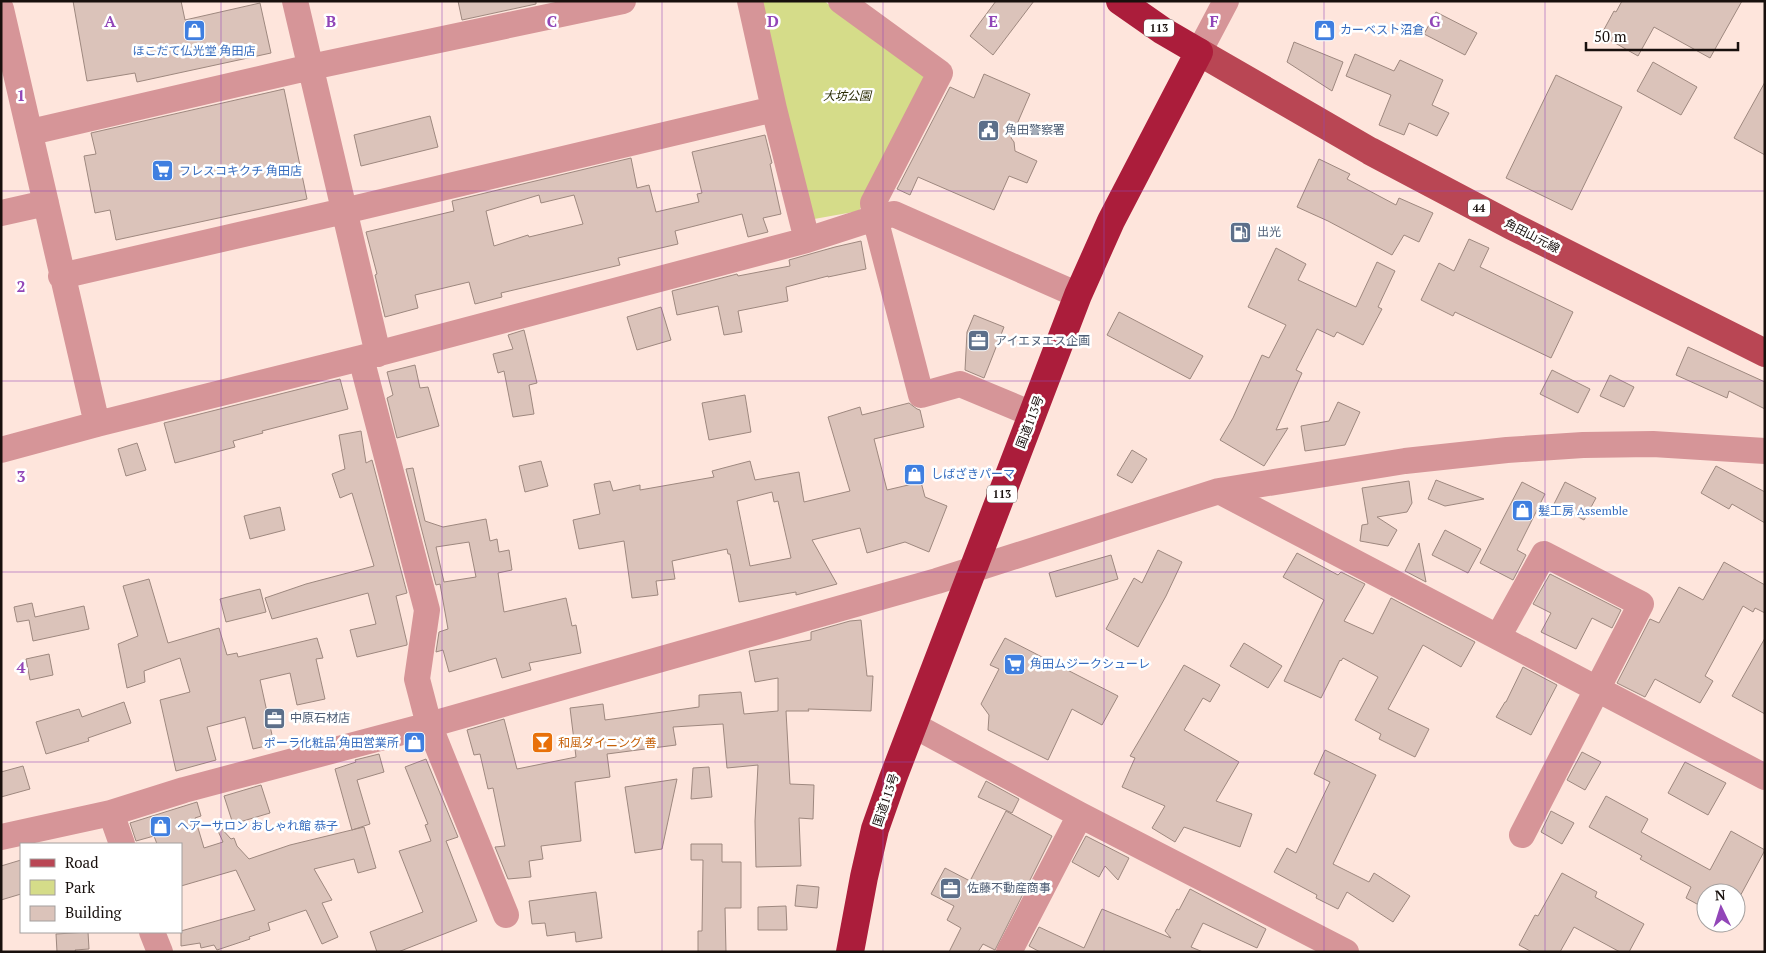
<svg xmlns="http://www.w3.org/2000/svg" width="1766" height="953" font-family="'PT Serif','Noto Sans JP',serif">
  <style>
    .green { fill: #d5dc89 }
    .building { fill: #dbc3ba; stroke: #9e887f; fill-rule: evenodd }
    .lines { fill: none; stroke-linecap: round; stroke-linejoin: round }
    .minor { stroke: #d69598; stroke-width: 26 }
    .major { stroke: #b94654; stroke-width: 28 }
    .highway { stroke: #ab1d3b; stroke-width: 28 }
    .grid { fill: none; stroke: #9246b8; stroke-width: 1; stroke-opacity: 0.55 }
    .labels { text-anchor: middle; stroke-width: 5; stroke-linejoin: round; paint-order: stroke }
    .shield { fill: #fff; stroke: #5d5856; stroke-width: 1 }
    .shield-label { font-size: 11px; font-weight: bold; fill: #18100d }
    .shop-label { font-size: 12px; fill: #366cbe; stroke: #fff; text-anchor: start }
    .park-label { font-size: 12px; font-style: italic; fill: #2a2c04; stroke: #fff }
    .service-label { font-size: 12px; fill: #4e5e75; stroke: #fff; text-anchor: start }
    .street-label { font-size: 12px; fill: #18100d; stroke: #fff }
    .food-label { font-size: 12px; fill: #c56008; stroke: #fff; text-anchor: start }
    .grid-label { font-size: 16px; text-anchor: middle; font-weight: bold; fill: #9246b8; stroke: #fff; stroke-width: 5; stroke-linejoin: round; paint-order: stroke }
  </style>
  <rect width="100%" height="100%" fill="#fee5dc"/>
  <path class="green" d="M759,1H824L923,75V84L859,211L814,219Z"/>
  <path class="building" d="M73,1H181L185,20L260,3L271,53L137,82L135,73L87,81Z
    M458,1H536V4L462,20Z
    M996,1H1034L993,55L970,36Z
    M1622,1H1742L1710,58L1654,27L1638,56L1601,35L1614,11L1616,12Z
    M1436,12L1477,33L1465,55L1424,34Z
    M1294,42L1343,62L1332,91L1287,62Z
    M1355,54L1394,71L1400,60L1443,80L1432,105L1449,113L1437,136L1409,123L1404,135L1379,125L1391,95L1346,76Z
    M1653,62L1697,87L1681,115L1637,91Z
    M984,74L1030,94L1011,138L1014,142L1015,151L1037,161L1027,183L1009,176L994,210L918,177L910,195L897,189L950,87L974,98Z
    M1556,75L1622,107L1572,210L1506,178Z
    M1765,82V155L1734,138Z
    M284,89L307,199L116,240L110,210L95,213L84,156L96,154L91,133Z
    M430,116L438,147L361,166L354,135Z
    M765,135L772,163L770,164L781,214L763,218L768,232L748,237L742,214L675,231L678,244L618,258L620,265L501,293L502,297L475,304L469,282L415,295L418,308L385,317L375,275L377,274L366,232L454,211L452,201L631,158L637,188L649,185L656,212L699,202L697,194L702,193L692,152ZM539,195L541,203L574,195L583,224L529,237L528,235L494,246L486,211Z
    M1319,159L1350,174L1347,179L1396,205L1399,198L1433,213L1419,242L1404,235L1392,255L1328,221L1297,207Z
    M1469,239L1489,248L1480,267L1573,312L1551,358L1455,312L1453,316L1421,300L1439,263L1454,271Z
    M861,241L866,269L828,277V276L786,287L788,301L738,311L742,332L724,335L718,306L677,315L672,291L737,274L738,276L790,266L789,260L835,247Z
    M1276,248L1306,264L1298,280L1356,307L1377,262L1395,271L1378,307L1382,309L1363,345L1337,332L1334,337L1317,329L1296,370L1302,373L1276,430L1288,428L1264,466L1220,440L1233,418L1262,355L1269,358L1286,325L1248,307Z
    M661,307L671,340L637,350L627,317Z
    M1119,312L1203,356L1190,379L1107,335Z
    M974,315L1004,327L984,378L965,370L967,332Z
    M524,330L537,383L529,385L534,414L513,417L504,371L498,373L493,354L513,349L508,335Z
    M1688,347L1765,382V409L1729,391L1727,398L1676,375Z
    M415,365L420,388L428,387L439,426L397,438L387,398L393,395L387,372Z
    M1552,370L1590,389L1578,413L1540,394Z
    M1610,375L1634,387L1624,407L1600,396Z
    M340,379L348,409L262,431L263,433L233,441L235,447L175,463L164,423Z
    M745,395L751,432L709,440L702,403Z
    M1338,402L1360,412L1345,445L1305,451L1301,426L1329,421Z
    M909,403L917,409L920,410L924,427L874,439L887,490L921,482L925,497L947,506L929,552L905,542L867,553L860,528L812,540L837,584L796,595V592L739,602L730,554H728L727,549L672,561L675,579L656,581L658,595L632,598L624,541L579,549L573,520L600,514L594,484L610,481L613,491L640,485V490L714,477L712,471L750,461L755,480L799,472L804,502L850,491L828,417L860,407L862,415ZM772,492L774,502L778,501L791,558L750,566L737,501Z
    M361,431L366,463L372,460L407,593L396,596L407,643V645L357,657L350,630L376,624L368,593L272,619L265,598L306,584L374,566L352,493L340,498L332,474L345,469L339,435Z
    M137,443L146,470L126,476L118,449Z
    M1132,450L1147,459L1132,483L1117,475Z
    M541,461L548,486L525,492L519,466Z
    M1716,466L1765,492V523L1732,504L1729,509L1701,493Z
    M413,468L425,521L443,527L486,519L490,541L497,539L499,552L509,550L512,570L498,573L504,612L566,598L572,626L576,625L581,653L529,663L531,670L502,678L496,658L449,672L443,650L436,652L439,632L448,629L440,584L436,585L406,469ZM469,542L476,577L444,582L436,547Z
    M1436,480L1484,499L1445,506L1428,499Z
    M1409,481L1412,503L1407,512L1377,517L1397,530L1388,546L1360,541L1362,525L1368,524L1362,488Z
    M1522,482L1545,494L1517,550L1526,555L1513,580L1480,563Z
    M1565,482L1596,498L1584,520L1554,504Z
    M280,507L285,530L250,539L244,516Z
    M1445,530L1481,549L1468,573L1432,555Z
    M1419,543L1426,582L1405,571Z
    M1158,550L1182,562L1166,596L1138,647L1106,629L1134,578L1142,583Z
    M1297,553L1338,575L1341,572L1365,584L1344,621L1373,634L1391,598L1475,642L1461,667L1423,645L1388,709L1429,729L1415,757L1379,739L1381,734L1355,720L1378,677L1343,658L1341,661L1340,660L1321,698L1284,681L1324,600L1283,577Z
    M1111,555L1118,579L1056,597L1049,573Z
    M1724,562L1765,585V613L1755,608L1753,612L1743,606L1705,676L1713,681L1700,703L1655,679L1645,697L1617,683L1650,619L1659,623L1679,587L1703,600Z
    M1550,574L1621,610L1612,628L1592,618L1576,649L1541,632L1551,613L1533,604Z
    M149,579L168,643L219,628L227,655L237,653L238,657L317,638L323,658L316,659L325,699L297,705L290,673L260,680L274,744L253,749L245,717L207,727L216,760L176,771L160,700L190,692L180,658L144,671L145,682L127,688L118,644L138,636L123,586Z
    M260,589L266,612L226,622L220,599Z
    M32,603L35,617L84,606L89,629L33,641L29,620L17,622L14,607Z
    M861,620L867,676H873L871,711L808,709L809,711H786L790,784L814,785L813,819L799,818L801,866L756,867L755,821L758,765L727,768L723,724L673,727L676,745L607,754L610,777L575,782L581,841L541,846L543,859L529,861L531,877L508,879L495,847L505,846L493,788L488,789L480,754L474,755L467,730L504,719L517,769L576,757L570,708L603,704L605,720L699,707V695L741,692L744,714L778,711V678L755,682L749,651L811,640V632L850,621Z
    M1005,638L1118,696L1102,725L1072,709L1048,760L988,730L989,715L981,704L999,669L990,665Z
    M1765,638V714L1732,696Z
    M1244,643L1282,666L1268,688L1230,666Z
    M49,654L53,675L30,680L26,659Z
    M1184,665L1220,685L1210,702L1203,698L1184,730L1239,762L1216,801L1252,814L1240,847L1184,827L1175,842L1152,828L1165,806L1122,787L1135,758L1130,756Z
    M1523,667L1557,685L1531,735L1496,717L1505,702H1506Z
    M124,702L131,723L88,738L89,741L46,754L36,722L79,709L82,717Z
    M1325,750L1376,775L1333,864L1369,882L1374,873L1410,896L1393,922L1347,892L1338,909L1316,898L1317,895L1274,872L1287,848L1296,853L1330,782L1314,774Z
    M1582,752L1601,762L1585,790L1567,780Z
    M379,754L384,772L357,780L370,824L352,830L335,769L356,762L355,760Z
    M426,759L458,837L446,841L477,921L398,952H377L370,932L423,912L399,851L431,841L425,825L428,824L405,767Z
    M1685,762L1726,783L1708,815L1668,793Z
    M23,766L30,789L1,797V772Z
    M709,767L712,797L691,799L693,768Z
    M677,779L662,849L635,853L625,787Z
    M986,781L1019,799L1012,813L978,797Z
    M261,785L270,813L233,824L224,796Z
    M1606,796L1648,819L1641,832L1710,870L1731,831L1765,850L1738,900L1741,901L1736,911V893H1706V909L1686,898L1691,887L1640,859L1642,856L1589,827Z
    M197,802L201,816L195,818L204,848L223,842L218,831L221,828L231,839L234,838L237,846L249,859L290,845L364,827L376,868L358,873L354,859L314,869L332,900L322,903L338,937L322,944L306,910L268,923L270,930L249,937L250,939L217,950L214,945L201,948L200,943L181,946V931L255,910L236,870L181,886V844H157L154,836L136,841L130,823Z
    M1006,811L1052,836L995,950L983,944L978,952H949L961,928L947,920L954,906L931,894L945,868L970,881Z
    M1551,811L1574,823L1562,844L1541,832Z
    M1086,836L1129,858L1118,880L1105,866L1099,877L1072,862Z
    M691,844H722V862H741V908H725L726,952H698V931H702L703,860H691Z
    M21,860V894L1,900V866Z
    M1562,873L1597,892L1595,897L1644,924L1629,952H1620L1574,927L1560,952H1532L1519,945L1535,915L1538,916Z
    M797,885L819,887L817,908L795,906Z
    M1190,889L1266,929L1257,948L1203,923L1191,947L1203,952H1040L1029,946L1039,927L1084,948L1102,909L1171,938L1165,931L1177,909L1179,910Z
    M596,892L602,938L576,942L575,932L547,936L545,923L532,924L529,901Z
    M786,906L787,930H758V907Z
    M88,932L89,949L75,950L76,952H57L56,934Z"/>
  <g class="lines">
    <path class="minor" d="M295,1L378,354
      M750,1L774,109
      M841,1L940,73L873,203L875,218L894,214L1078,295
      M1,9L97,424L361,358L807,240L875,218L921,395L960,384L1032,414
      M1199,52L1226,1
      M31,132L311,67L623,1
      M1,213L46,203
      M61,276L344,211L774,109L807,240
      M361,358L427,610L417,679L429,725L506,915
      M1,450L97,424
      M1219,491L1765,777
      M1498,637L1544,554L1641,604L1522,835
      M913,725L1080,815L1346,952
      M111,813L122,844
      M1,837L111,813L184,790L429,725L937,581L1219,491L1405,461L1507,450L1583,445L1653,444L1765,451
      M152,932L160,952
      M1009,952L1080,815"/>
    <path class="major" d="M1199,52L1370,151L1512,226L1765,353"/>
    <path class="highway" d="M850,952L864,877L875,829L893,778L1078,295L1111,221L1199,52L1163,31L1120,1"/>
  </g>
  <path class="grid" d="M221,1V952M442,1V952M662,1V952M883,1V952M1104,1V952M1324,1V952M1545,1V952M1,191H1765M1,381H1765M1,572H1765M1,762H1765"/>
  <defs>
    <symbol id="shop-square" viewBox="-11 -11 22 22"><rect x="-9" y="-9" width="18" height="18" rx="4" fill="#3f7fe0" stroke="#fff"/><path d="M-5-2.5h2.3a2.7 3.5 0 0 1 5.4 0H5L5.5 6h-11ZM-1.5-2.5h3a1.5 2.3 0 0 0-3 0Z" fill="#fff"/></symbol>
    <symbol id="civic-square" viewBox="-11 -11 22 22"><rect x="-9" y="-9" width="18" height="18" rx="4" fill="#5c6f8a" stroke="#fff"/><path d="M-.6-6.5H3V-4.5H.6V-3L4-1V1h2V6H-6V1h2V-1L-.6-3ZM-1.2 2.5V6h2.4V2.5Z" fill="#fff"/></symbol>
    <symbol id="supermarket-square" viewBox="-11 -11 22 22"><rect x="-9" y="-9" width="18" height="18" rx="4" fill="#3f7fe0" stroke="#fff"/><path d="M-6-5.5h2.5l.6 2H6L4.5 2H-2.5L-4.4-4H-6ZM-1.5 3.2a1.3 1.3 0 1 0 .1 0ZM3 3.2a1.3 1.3 0 1 0 .1 0Z" fill="#fff"/></symbol>
    <symbol id="fuel-square" viewBox="-11 -11 22 22"><rect x="-9" y="-9" width="18" height="18" rx="4" fill="#5c6f8a" stroke="#fff"/><path d="M-5.5-6h7V0h2V4h1.3V-2.5L3-4.5l.8-.8L6-3V5H2.5V1h-1V6h-7ZM-4.2-4.7v3.2H.2V-4.7Z" fill="#fff"/></symbol>
    <symbol id="office-square" viewBox="-11 -11 22 22"><rect x="-9" y="-9" width="18" height="18" rx="4" fill="#5c6f8a" stroke="#fff"/><path d="M-6-3h4V-5.5h4V-3h4V5H-6ZM-1-4.5V-3h2v-1.5ZM-6 0V1H6V0Z" fill="#fff"/></symbol>
    <symbol id="bar-square" viewBox="-11 -11 22 22"><rect x="-9" y="-9" width="18" height="18" rx="4" fill="#e8710a" stroke="#fff"/><path d="M-6-5H6L.8 .8V4.5H3.5V6h-7V4.5H-.8V.8Z" fill="#fff"/></symbol>
  </defs>
  <g fill-rule="evenodd">
    <use href="#shop-square" x="182" y="18" width="25" height="25"/>
    <use href="#shop-square" x="1312" y="18" width="25" height="25"/>
    <use href="#civic-square" x="976" y="118" width="25" height="25"/>
    <use href="#supermarket-square" x="150" y="158" width="25" height="25"/>
    <use href="#fuel-square" x="1228" y="220" width="25" height="25"/>
    <use href="#office-square" x="966" y="328" width="25" height="25"/>
    <use href="#shop-square" x="902" y="462" width="25" height="25"/>
    <use href="#shop-square" x="1510" y="498" width="25" height="25"/>
    <use href="#supermarket-square" x="1002" y="652" width="25" height="25"/>
    <use href="#office-square" x="262" y="706" width="25" height="25"/>
    <use href="#shop-square" x="402" y="730" width="25" height="25"/>
    <use href="#bar-square" x="530" y="730" width="25" height="25"/>
    <use href="#shop-square" x="148" y="814" width="25" height="25"/>
    <use href="#office-square" x="938" y="876" width="25" height="25"/>
  </g>
  <g class="labels">
    <g class="shield">
      <rect x="1144" y="19.5" width="30" height="17" rx="4"/>
      <rect x="1468" y="199.5" width="22" height="17" rx="4"/>
      <rect x="987" y="485.5" width="30" height="17" rx="4"/>
    </g>
    <g class="shield-label">
      <text x="1159" y="32">113</text>
      <text x="1479" y="212">44</text>
      <text x="1002" y="498">113</text>
    </g>
    <g class="shop-label">
      <text x="1340" y="34">カーベスト沼倉</text>
      <text x="194" y="55" text-anchor="middle">ほこだて仏光堂 角田店</text>
      <text x="179" y="175">フレスコキクチ 角田店</text>
      <text x="931" y="478">しばざきパーマ</text>
      <text x="1538" y="515">髪工房 Assemble</text>
      <text x="1030" y="668">角田ムジークシューレ</text>
      <text x="399" y="747" text-anchor="end">ポーラ化粧品 角田営業所</text>
      <text x="177" y="830">ヘアーサロン おしゃれ館 恭子</text>
    </g>
    <g class="park-label">
      <text x="847" y="100">大坊公園</text>
    </g>
    <g class="service-label">
      <text x="1005" y="134">角田警察署</text>
      <text x="1257" y="236">出光</text>
      <text x="995" y="345">アイエヌエス企画</text>
      <text x="290" y="722">中原石材店</text>
      <text x="967" y="892">佐藤不動産商事</text>
    </g>
    <g class="street-label">
      <text transform="translate(1532 236) rotate(27)" y="4">角田山元線</text>
      <text transform="translate(1030 422) rotate(-69)" y="4">国道113号</text>
      <text transform="translate(886 800) rotate(-71)" y="4">国道113号</text>
    </g>
    <g class="food-label">
      <text x="558" y="747">和風ダイニング 善</text>
    </g>
  </g>
  <g class="grid-label">
    <text x="110" y="27">A</text>
    <text x="331" y="27">B</text>
    <text x="552" y="27">C</text>
    <text x="773" y="27">D</text>
    <text x="993" y="27">E</text>
    <text x="1214" y="27">F</text>
    <text x="1435" y="27">G</text>
    <text x="21" y="101">1</text>
    <text x="21" y="292">2</text>
    <text x="21" y="482">3</text>
    <text x="21" y="673">4</text>
  </g>
  <rect width="1766" height="953" fill="none" stroke="#18100d" stroke-width="5"/>
  <rect x="20" y="843" width="162" height="90" fill="#ffffff" stroke="#a39f9e"/>
  <rect x="30" y="859" width="25" height="8" fill="#b94654" stroke="#a39f9e"/>
  <text x="65" y="868" font-size="15" fill="#18100d">Road</text>
  <rect x="30" y="880" width="25" height="15" fill="#d5dc89" stroke="#a39f9e"/>
  <text x="65" y="893" font-size="15" fill="#18100d">Park</text>
  <rect x="30" y="906" width="25" height="15" fill="#dbc3ba" stroke="#a39f9e"/>
  <text x="65" y="918" font-size="15" fill="#18100d">Building</text>
  <g transform="translate(1721 908) rotate(356)"><circle r="24" fill="#ffffff" stroke="#a39f9e"/>
  <path d="M0-4L9 19L0 12L-9 19Z" fill="#9246b8"/>
  <text y="-8" font-size="14" font-weight="bold" text-anchor="middle" fill="#18100d">N</text>
  </g>
  <path d="M1586 42v8h152v-8" fill="none" stroke="#18100d" stroke-width="2.5"/>
  <text x="1594" y="42" font-size="15" fill="#18100d" stroke="#ffffff" stroke-width="4" paint-order="stroke">50 m</text>
</svg>
